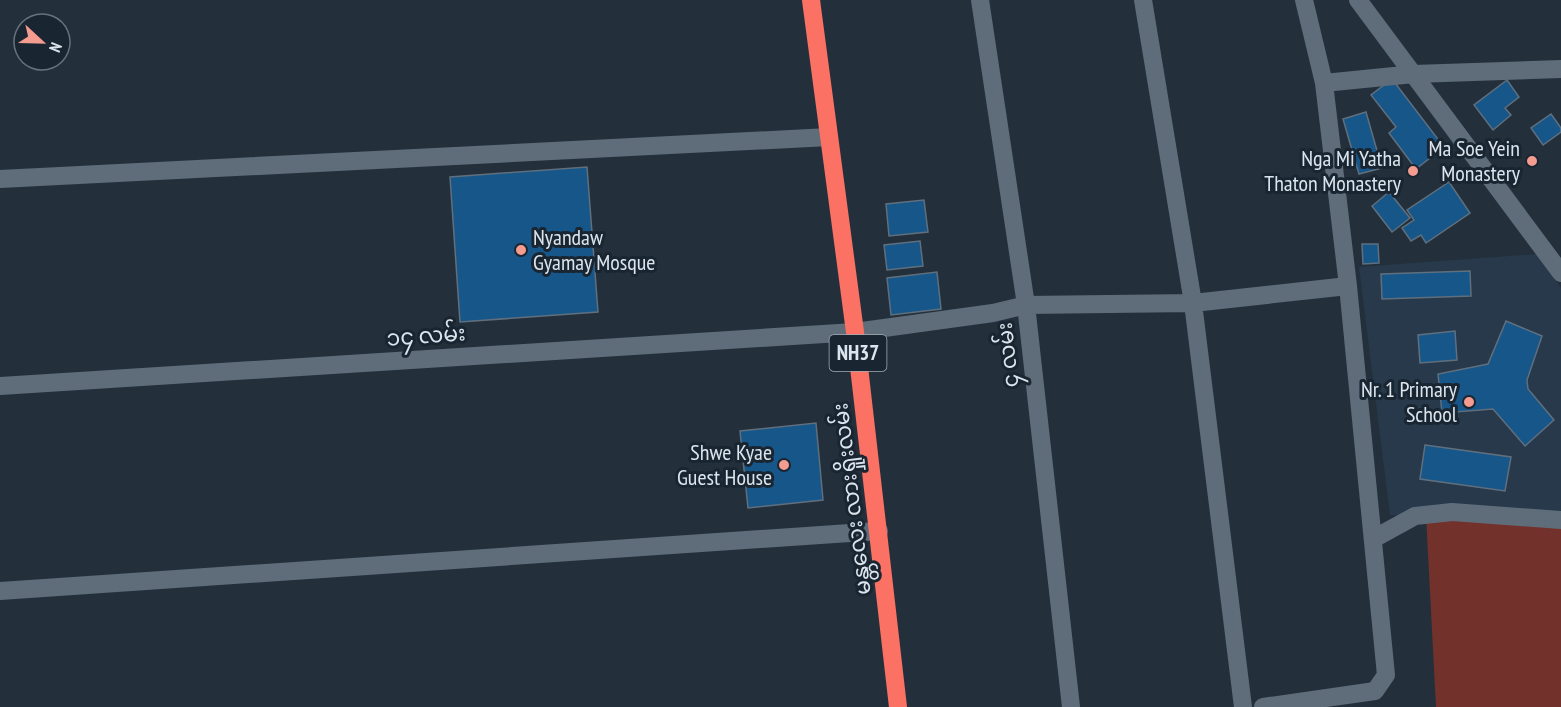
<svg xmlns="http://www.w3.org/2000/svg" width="1561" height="707" font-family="'PT Sans Narrow','Noto Sans Myanmar',sans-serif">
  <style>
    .built { fill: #27394a }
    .green { fill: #72312a }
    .building { fill: #165689; stroke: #606f7d; stroke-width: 1.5 }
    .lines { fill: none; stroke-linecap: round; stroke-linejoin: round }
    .minor { stroke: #5f6d7b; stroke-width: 18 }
    .highway { stroke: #fb7163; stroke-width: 18 }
    .poi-dot { fill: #f59c91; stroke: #192632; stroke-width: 2 }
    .labels { text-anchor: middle; stroke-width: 6; stroke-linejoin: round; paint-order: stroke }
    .shield { fill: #192632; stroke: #a2acb5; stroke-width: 1.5 }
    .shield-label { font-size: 21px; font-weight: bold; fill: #dce5ed }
    .poi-label { font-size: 22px; fill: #dce5ed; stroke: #192632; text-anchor: end }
    .street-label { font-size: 22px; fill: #dce5ed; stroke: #192632 }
  </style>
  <rect width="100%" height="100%" fill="#23303c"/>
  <path class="built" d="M1537,254L1561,288V516L1390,515L1359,267Z"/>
  <path class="green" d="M1426,515L1561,516V707H1436Z"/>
  <path class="building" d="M1392,79L1444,147L1416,169L1389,133L1396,127L1371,95Z
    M1507,80L1519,97L1505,108L1511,115L1493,130L1474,105Z
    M1366,112L1382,168L1359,174L1343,119Z
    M1551,114L1561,128V132L1543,145L1531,128Z
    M587,167L598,312L460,322L450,177Z
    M1449,182L1470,213L1426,243L1421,235L1411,241L1402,228L1414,220L1407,210Z
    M1389,192L1410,218L1392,232L1372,206Z
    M924,200L928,232L889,236L886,204Z
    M920,241L923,266L887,270L884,245Z
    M1362,244H1378L1379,263L1363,264Z
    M1470,271L1471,296L1382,299L1381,274Z
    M937,272L941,309L891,315L887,278Z
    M1506,321L1542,336L1527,380L1528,389L1554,420L1525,446L1493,409L1442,413L1438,374L1488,364Z
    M1455,331L1457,360L1420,363L1418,335Z
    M816,423L823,500L748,508L740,431Z
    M1425,445L1511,457L1505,491L1420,479Z"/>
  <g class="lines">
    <path class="minor" d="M980,0L1026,305L1071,707
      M1143,0L1193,303L1243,707
      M1358,0L1561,273
      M1324,83L1414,74L1561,69
      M0,179L829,137
      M0,386L855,332L993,313L1026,305L1193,303L1348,286
      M1373,539L1415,516L1452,512L1561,520
      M0,591L879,531
      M1263,707L1375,691L1386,675L1348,286L1324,83L1304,0"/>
    <path class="highway" d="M811,0L855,332L898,707"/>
  </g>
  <g class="poi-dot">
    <circle cx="1532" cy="161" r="6"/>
    <circle cx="1413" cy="171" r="6"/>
    <circle cx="521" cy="250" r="6"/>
    <circle cx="1469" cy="402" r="6"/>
    <circle cx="784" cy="465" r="6"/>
  </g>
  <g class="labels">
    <rect class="shield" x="829.5" y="335" width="57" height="36" rx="4.5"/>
    <g class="shield-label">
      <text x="858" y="360">NH37</text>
    </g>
    <g class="poi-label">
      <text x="1520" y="156">Ma Soe Yein<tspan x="1520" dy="25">Monastery</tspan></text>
      <text x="1401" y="166">Nga Mi Yatha<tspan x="1401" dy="25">Thaton Monastery</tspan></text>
      <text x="533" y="245" text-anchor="start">Nyandaw<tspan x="533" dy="25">Gyamay Mosque</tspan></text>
      <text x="1457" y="397">Nr. 1 Primary<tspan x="1457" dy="25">School</tspan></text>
      <text x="772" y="460">Shwe Kyae<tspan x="772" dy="25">Guest House</tspan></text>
    </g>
    <g class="street-label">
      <text transform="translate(426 335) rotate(-4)" y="8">၁၄ လမ်း</text>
      <text transform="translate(1007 355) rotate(-96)" y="8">၄ လမ်း</text>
      <text transform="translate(851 499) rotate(-97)" y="8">မန္တလေး လားရှိုးလမ်း</text>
    </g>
  </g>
  <g transform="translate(42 42) rotate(112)"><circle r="28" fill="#192632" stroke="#67727d" stroke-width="1.5"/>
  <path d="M0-4.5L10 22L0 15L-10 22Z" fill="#f59c91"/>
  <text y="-9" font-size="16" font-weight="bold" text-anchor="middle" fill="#dce5ed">N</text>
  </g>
</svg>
